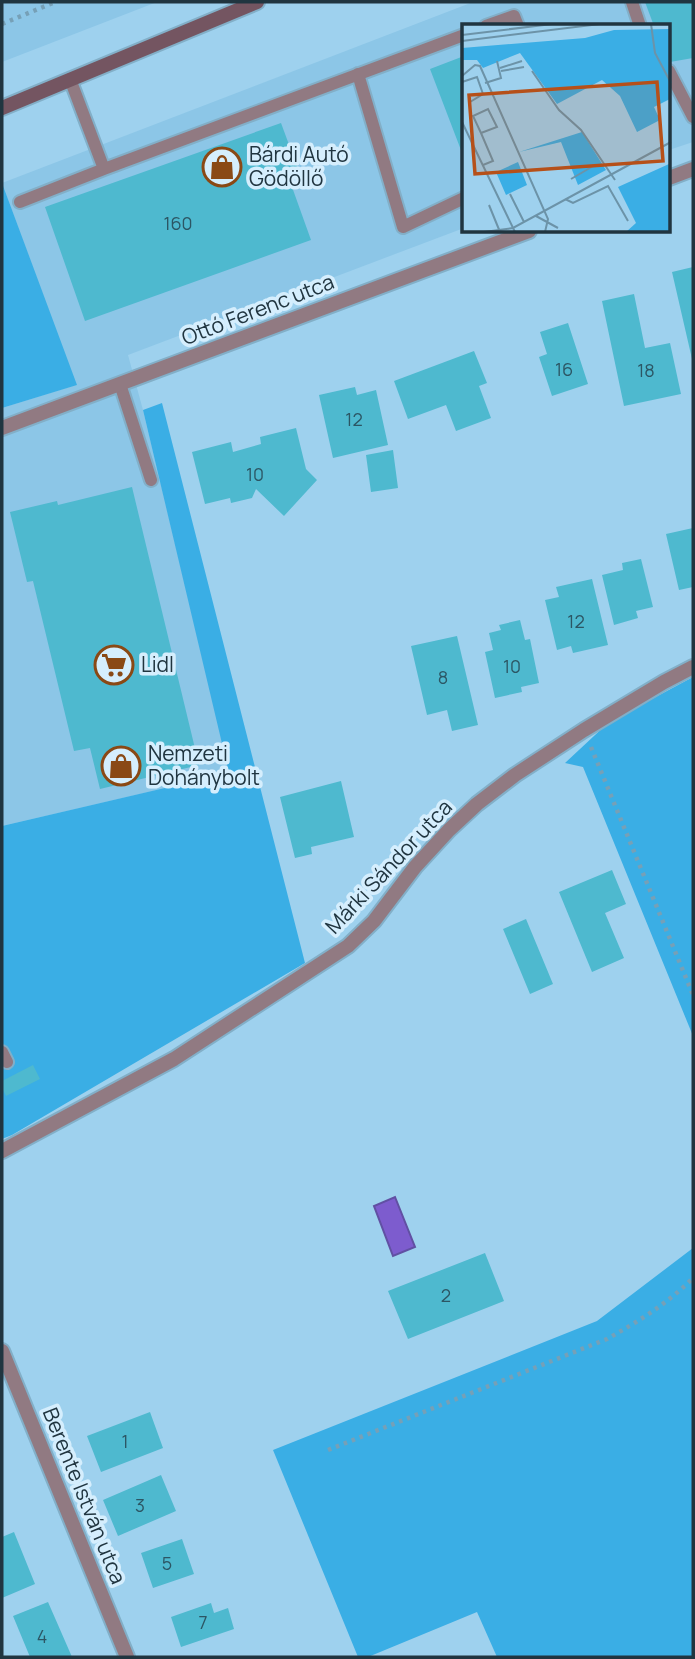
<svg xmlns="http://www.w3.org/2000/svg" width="695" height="1659" font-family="Manrope,sans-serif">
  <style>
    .built { fill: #8cc6e7 }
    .green { fill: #3aaee5 }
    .water { fill: #7d5cce; stroke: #6150a3; stroke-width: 2 }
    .building { fill: #4eb9cf }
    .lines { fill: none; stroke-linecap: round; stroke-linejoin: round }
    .lane-casing { stroke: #82afc8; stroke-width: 16 }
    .street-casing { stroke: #82afc8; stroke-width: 18 }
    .secondary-casing { stroke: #82afc8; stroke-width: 18 }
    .path { stroke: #76a0b7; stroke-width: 4.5; stroke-dasharray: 3.5 5; stroke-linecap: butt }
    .lane { stroke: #917a82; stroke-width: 12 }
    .street { stroke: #917a82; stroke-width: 14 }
    .secondary { stroke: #745561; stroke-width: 14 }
    .labels { text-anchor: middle; stroke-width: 7; stroke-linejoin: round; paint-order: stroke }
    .number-label { font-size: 18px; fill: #2c5664 }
    .poi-label { font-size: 21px; fill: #203540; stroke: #d5eefd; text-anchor: start }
    .street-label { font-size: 21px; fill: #203540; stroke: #d5eefd }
    .inset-road { fill: none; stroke: #6c93a8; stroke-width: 2 }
    .view { fill: #b65019; fill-opacity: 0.15; stroke: #b65019; stroke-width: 3.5 }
    .inset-edge { fill: none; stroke: #203540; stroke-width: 3.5 }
  </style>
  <rect width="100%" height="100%" fill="#9ed1ee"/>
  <path class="built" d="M2,2H157L2,62Z
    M473,2H693V142L669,150V26H464V228L128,355L143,410L230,773L2,826V408L76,385L2,183Z"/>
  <path class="green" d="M2,183L77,385L2,408Z
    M162,403L305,963L12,1135L2,1139V826L229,773L143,410Z
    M693,677V1036L583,767L565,763L609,722Z
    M693,1248V1657H497L477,1612L368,1657H358L273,1450L597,1321Z"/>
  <path class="water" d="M395,1197L415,1247L393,1256L374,1206Z"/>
  <path class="building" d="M645,2H693V58L670,62L669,26H654Z
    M464,56V158L430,69Z
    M281,123L298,169L287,173L311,240L85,321L45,207Z
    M693,267V359H692L672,272Z
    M634,294L645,348L670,343L681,394L624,406L602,301Z
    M568,323L588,384L552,396L539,357L547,354L540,332Z
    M474,351L487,383L479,386L491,418L456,431L446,405L408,419L394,381Z
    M355,387L357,395L376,390L388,445L333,458L319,395Z
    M296,428L306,469L317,480L284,516L256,489L252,498L231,503L230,498L205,504L192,452L231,442L233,452L261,444L260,437Z
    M393,450L398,488L371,492L366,455Z
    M132,487L199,765L100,789L90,748L74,751L33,581L27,582L10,512L57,501L58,505Z
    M693,528V587L679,590L666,534Z
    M641,559L653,607L636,611L638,618L614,625L602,575L623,570L622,563Z
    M592,579L608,645L573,653L571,646L557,650L545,600L559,597L556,587Z
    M520,620L525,640L530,639L539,683L521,687L522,692L495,698L485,652L493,650L489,633L501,630L499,625Z
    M457,636L478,725L452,731L447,710L427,715L411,646Z
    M341,781L354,837L311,847L312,854L295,858L280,797Z
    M612,870L626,904L605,913L624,958L592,972L559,892Z
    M526,919L553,984L530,994L503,929Z
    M33,1065L40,1079L6,1096L2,1088V1081Z
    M485,1253L504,1301L408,1339L388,1291Z
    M150,1412L163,1448L101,1472L87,1436Z
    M161,1475L176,1511L118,1536L103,1500Z
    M14,1532L35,1584L2,1598V1537Z
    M182,1539L194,1574L153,1588L141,1553Z
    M48,1602L72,1657H30L13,1616Z
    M211,1603L214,1613L228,1608L234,1629L181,1647L171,1617Z"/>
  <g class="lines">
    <defs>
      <path id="lane" d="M632,2L640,26
        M486,26L514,16L518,26
        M669,71L693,117
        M358,74L403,227L464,198
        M70,79L104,169L464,35
        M20,202L104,169
        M120,384L151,480
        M2,1052L7,1062"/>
      <path id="street" d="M669,178L693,169
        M2,428L529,231
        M2,1151L174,1059L348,946L374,921L415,867L449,830L477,804L515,775L584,730L664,682L693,667
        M2,1351L127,1657"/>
      <path id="secondary" d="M2,108L257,2"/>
    </defs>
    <use href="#lane" class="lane-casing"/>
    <use href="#street" class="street-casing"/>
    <use href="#secondary" class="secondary-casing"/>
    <path class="path" d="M2,24L55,2
      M591,747L693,995
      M328,1450L607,1339C639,1321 667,1304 693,1278"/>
    <use href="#lane" class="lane"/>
    <use href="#street" class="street"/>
    <use href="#secondary" class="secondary"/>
  </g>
  <defs>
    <symbol id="shop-ring" viewBox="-11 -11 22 22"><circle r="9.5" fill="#d5eefd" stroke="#8a4915" stroke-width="1.5"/><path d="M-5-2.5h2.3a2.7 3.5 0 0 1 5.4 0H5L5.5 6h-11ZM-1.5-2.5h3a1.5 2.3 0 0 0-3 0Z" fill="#8a4915"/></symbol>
    <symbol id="supermarket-ring" viewBox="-11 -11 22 22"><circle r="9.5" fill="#d5eefd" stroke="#8a4915" stroke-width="1.5"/><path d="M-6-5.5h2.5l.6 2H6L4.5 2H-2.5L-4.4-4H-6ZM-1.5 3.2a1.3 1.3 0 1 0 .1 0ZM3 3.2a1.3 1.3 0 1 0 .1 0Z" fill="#8a4915"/></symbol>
  </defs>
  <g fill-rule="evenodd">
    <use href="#shop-ring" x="200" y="145" width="44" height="44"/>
    <use href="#supermarket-ring" x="92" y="643" width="44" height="44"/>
    <use href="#shop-ring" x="99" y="744" width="44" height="44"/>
  </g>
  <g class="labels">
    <g class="number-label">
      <text x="178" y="230">160</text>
      <text x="564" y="376">16</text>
      <text x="646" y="377">18</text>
      <text x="354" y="426">12</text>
      <text x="255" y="481">10</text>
      <text x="576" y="628">12</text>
      <text x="512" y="673">10</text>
      <text x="443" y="684">8</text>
      <text x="446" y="1302">2</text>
      <text x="125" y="1448">1</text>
      <text x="140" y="1512">3</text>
      <text x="167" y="1570">5</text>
      <text x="203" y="1629">7</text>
      <text x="42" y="1643">4</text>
    </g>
    <g class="poi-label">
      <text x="249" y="162">Bárdi Autó<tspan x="249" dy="24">Gödöllő</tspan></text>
      <text x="141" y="672">Lidl</text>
      <text x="148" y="761">Nemzeti<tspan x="148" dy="24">Dohánybolt</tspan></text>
    </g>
    <g class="street-label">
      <text transform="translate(258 310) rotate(-21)" y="7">Ottó Ferenc utca</text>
      <text transform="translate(389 867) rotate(-47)" y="7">Márki Sándor utca</text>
      <text transform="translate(84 1496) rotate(68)" y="7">Berente István utca</text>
    </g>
  </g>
  <g transform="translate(462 24)">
    <rect width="208" height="208" fill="#9ed1ee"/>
    <path d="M208,5V75L192,83L198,96L175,108L158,72L140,56L95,80L58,29L21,44L15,36H0V24L123,14L152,6ZM120,108L144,146L116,161L99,118L57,128ZM56,138L65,161L44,171L34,148ZM207,140L208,208H164L174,199L156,163Z" fill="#3aaee5"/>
    <path class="inset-road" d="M189,0L193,29L209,59M0,11L90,0M0,17L138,0M38,44L60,37M39,47L62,43M70,47L97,86L119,106L153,156M0,52L13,41L18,42L86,195L83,208M0,58L15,53L21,70L8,78M23,59L39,54L35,37M0,98L53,208M19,109L35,103L26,85L11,92L19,109L31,137L21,141M109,155L133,141M48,170L62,198M103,175L111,179L146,162L166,197M27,181L38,208M74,192L96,204M22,208L51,204L209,118"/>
    <path class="view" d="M195,58L201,137L13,150L7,71Z"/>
    <rect width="208" height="208" class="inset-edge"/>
  </g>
  <rect width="695" height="1659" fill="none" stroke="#203540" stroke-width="7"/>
</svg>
